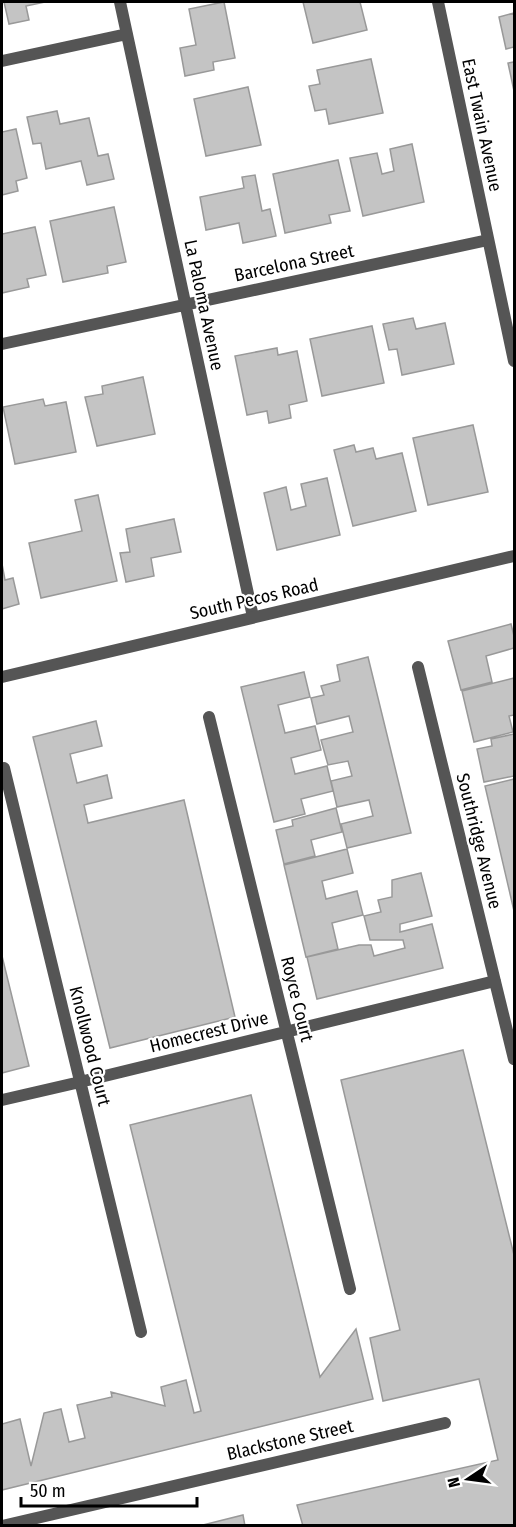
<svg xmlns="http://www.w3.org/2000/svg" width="516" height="1527" font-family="'Fira Sans Condensed',sans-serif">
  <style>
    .building { fill: #c4c4c4; stroke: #999; stroke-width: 1.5 }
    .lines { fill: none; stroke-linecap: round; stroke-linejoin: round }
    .minor { stroke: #555; stroke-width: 12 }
    .tertiary { stroke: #555; stroke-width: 12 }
    .labels { text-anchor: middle; stroke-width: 4.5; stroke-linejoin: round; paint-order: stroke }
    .street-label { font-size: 18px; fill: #000; stroke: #fff }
  </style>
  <rect width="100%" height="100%" fill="#fff"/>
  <path class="building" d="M4,2H45L26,6L29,20L9,24Z
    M224,2L235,58L213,62L214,70L185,76L180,48L196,45L189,9Z
    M303,2H360L367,30L313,43Z
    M514,13V47L506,49L499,17Z
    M371,59L383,113L329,124L326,109L315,111L309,86L320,84L317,70Z
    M514,62V91L508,63Z
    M248,87L261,145L206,156L194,99Z
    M57,111L60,124L89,118L98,156L108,154L114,179L87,185L81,161L46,169L41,143L33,144L27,117Z
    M16,129L27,178L16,181L18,191L2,195V132Z
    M412,144L424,202L363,216L350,158L377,153L382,174L394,171L390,149Z
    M338,160L350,211L329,215L331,223L285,233L273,174Z
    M255,175L262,211L270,209L276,236L243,243L239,223L206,230L200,197L244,188L242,177Z
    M114,207L126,262L107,266L108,273L63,282L50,221Z
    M35,227L46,275L27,279L29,287L2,293V234Z
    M413,318L416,329L445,323L454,364L402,375L397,349L389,350L383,324Z
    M372,326L384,383L322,396L310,339Z
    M277,348L278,355L297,351L307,401L289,405L291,418L269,423L267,411L247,415L235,356Z
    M143,377L155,434L97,446L85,397L103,394L102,386Z
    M43,399L45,406L66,402L76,452L15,464L3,407Z
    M473,425L488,492L428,505L413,438Z
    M354,445L356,452L373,448L376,459L402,453L416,511L353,526L334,450Z
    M327,478L340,535L277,550L264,493L286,487L291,510L306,506L301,484Z
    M98,495L117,581L41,598L29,543L82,531L75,500Z
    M174,519L181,552L151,558L154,576L126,582L120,553L130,552L126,529Z
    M2,564L5,580L13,578L19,604L2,609Z
    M511,624L514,636V648L486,656L492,682L461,690L448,641Z
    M368,657L411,833L347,848L341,824L373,816L369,800L337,807L331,781L352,776L348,761L328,765L321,740L353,732L349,716L317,724L311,698L324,695L321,686L340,681L337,665Z
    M304,672L310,697L278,705L285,733L315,726L321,750L291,758L295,774L327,766L333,791L301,799L305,814L274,822L241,687Z
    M514,678V715L509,716L513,732L474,742L462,691Z
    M96,721L102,746L70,754L77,783L107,775L112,798L84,805L88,823L184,800L235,1017L110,1048L33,737Z
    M514,734V776L484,782L477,749L492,746L491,739Z
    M514,779V911L485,786Z
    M336,808L342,832L311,840L315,856L284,864L276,830L293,826L292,820Z
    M347,849L353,873L322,881L326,899L357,891L363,915L332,923L338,949L306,957L284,865Z
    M421,873L432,916L400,924V932L432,924L443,968L317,999L307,957L359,945H371L374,956L405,948L403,940H370L364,916L381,912L378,900L392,897V880Z
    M2,956L29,1066L2,1073Z
    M463,1050L514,1255V1526H303L297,1505L498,1460L479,1379L383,1401L370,1338L400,1330L341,1080Z
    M251,1095L320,1377L356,1329L373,1399L2,1490V1424L20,1419L31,1466L44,1413L61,1409L69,1442L85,1438L77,1405L112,1397L111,1392L165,1406L161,1387L186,1380L194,1413L201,1411L130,1125Z
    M243,1515L245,1526H199Z"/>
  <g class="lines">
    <path class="minor" d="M120,2L253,617
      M2,61L127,34
      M2,344L488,240
      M418,667L514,1059
      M209,717L350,1289
      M4,768L141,1332
      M2,1100L80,1082L495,981
      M2,1526L445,1423"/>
    <path class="tertiary" d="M438,2L514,361
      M2,677L514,556"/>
  </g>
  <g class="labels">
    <g class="street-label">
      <text transform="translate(482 125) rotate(78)" y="6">East Twain Avenue</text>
      <text transform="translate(294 263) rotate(-12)" y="6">Barcelona Street</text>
      <text transform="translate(204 305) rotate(78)" y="6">La Paloma Avenue</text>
      <text transform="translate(254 599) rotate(-13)" y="6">South Pecos Road</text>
      <text transform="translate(479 841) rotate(76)" y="6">Southridge Avenue</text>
      <text transform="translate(297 999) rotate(76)" y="6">Royce Court</text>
      <text transform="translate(209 1032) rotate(-14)" y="6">Homecrest Drive</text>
      <text transform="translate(90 1046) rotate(76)" y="6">Knollwood Court</text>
      <text transform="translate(290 1440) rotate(-13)" y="6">Blackstone Street</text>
    </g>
  </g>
  <rect width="516" height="1527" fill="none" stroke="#000000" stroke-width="6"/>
  <g transform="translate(468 1479) rotate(257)" stroke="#ffffff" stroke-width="4.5" paint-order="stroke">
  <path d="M0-4.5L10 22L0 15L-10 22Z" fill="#000000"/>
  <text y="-9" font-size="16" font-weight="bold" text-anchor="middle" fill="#000000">N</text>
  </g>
  <path d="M21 1497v9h176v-9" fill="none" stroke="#000000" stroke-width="3"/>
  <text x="30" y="1497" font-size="18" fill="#000000" stroke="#ffffff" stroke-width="4.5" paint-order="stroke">50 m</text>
</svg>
